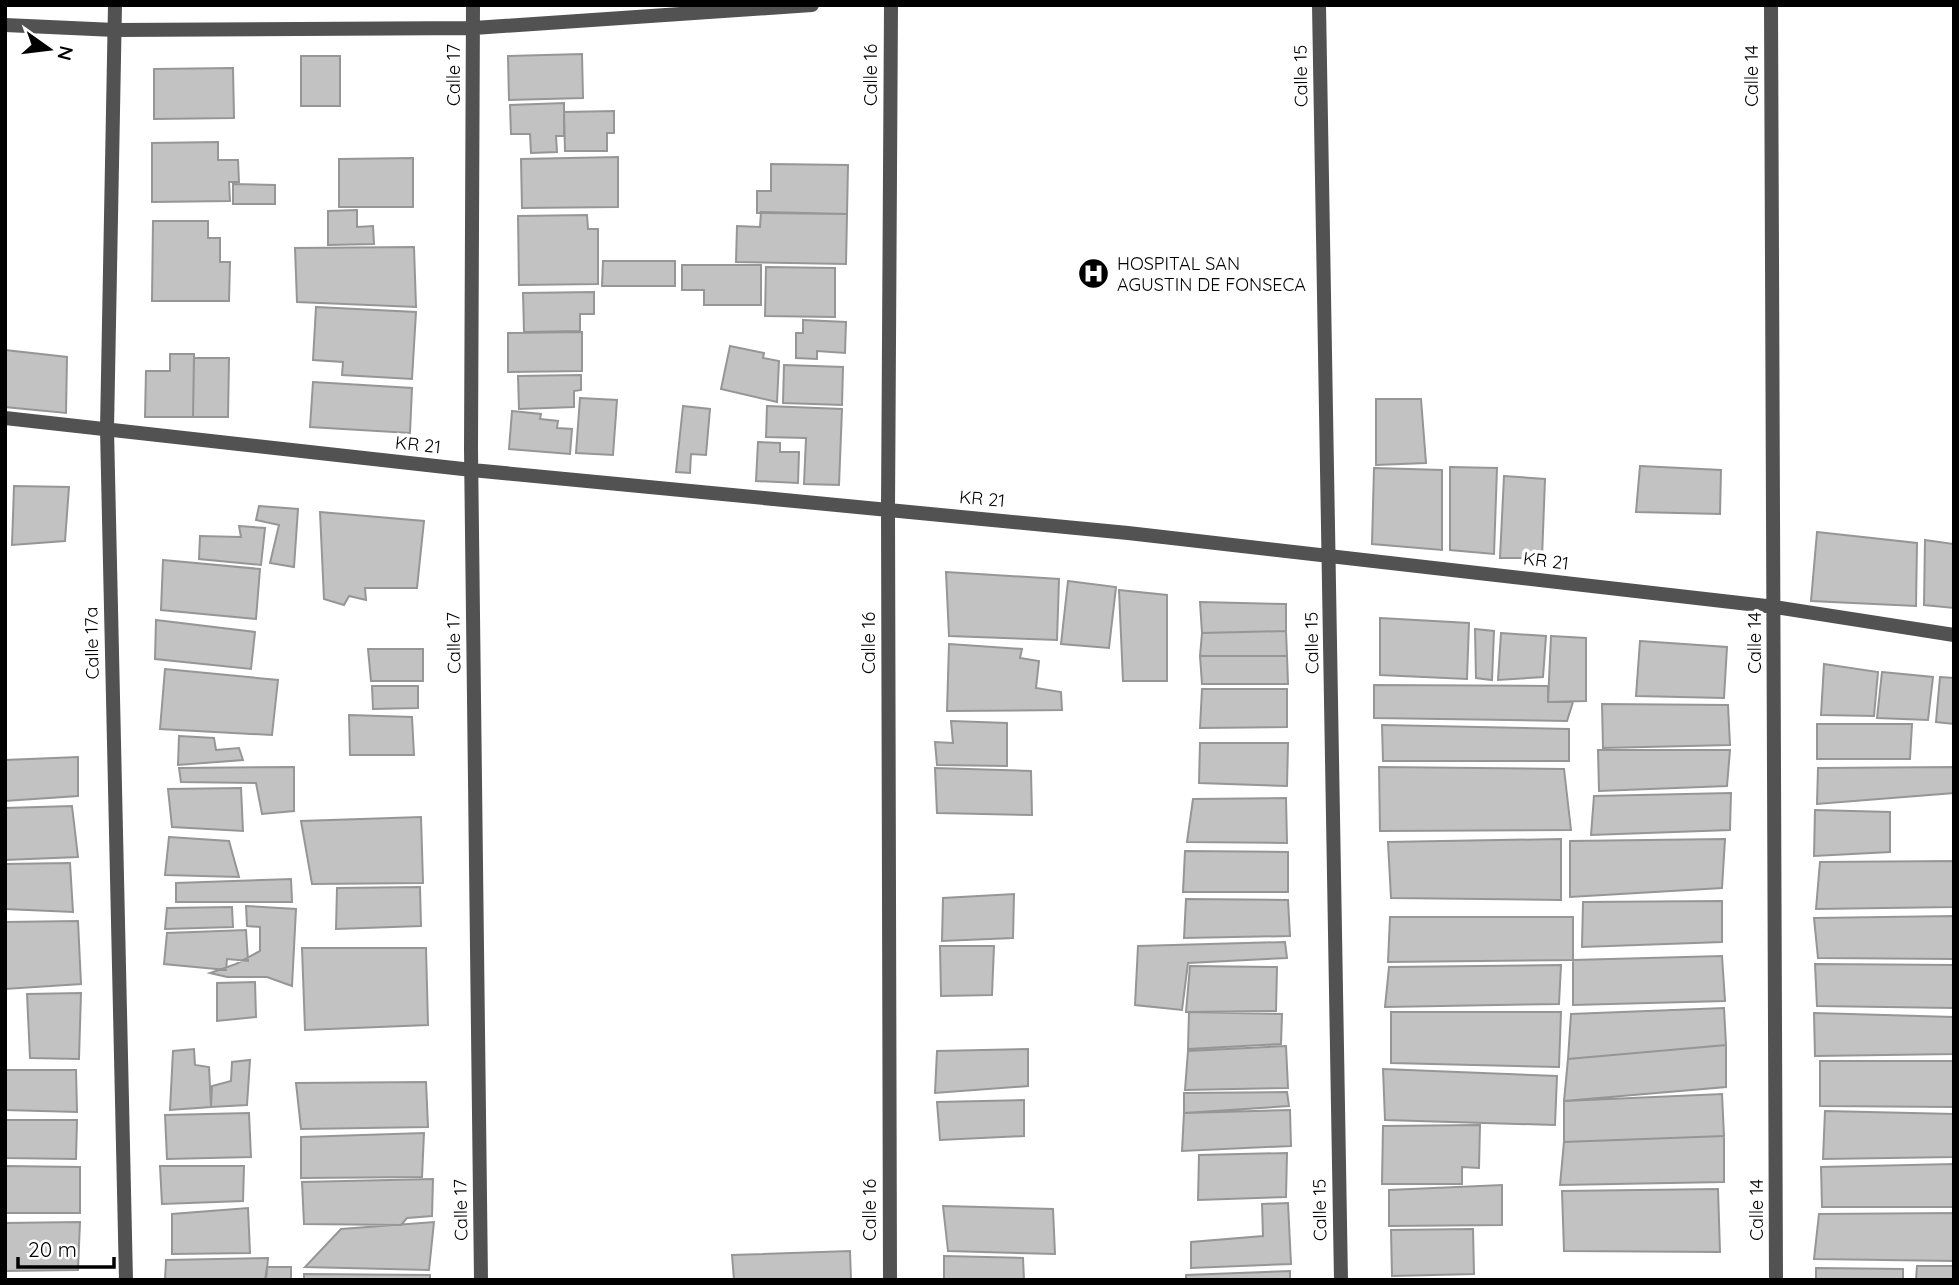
<svg xmlns="http://www.w3.org/2000/svg" width="1959" height="1285" font-family="Quicksand,sans-serif">
  <style>
    .building { fill: #c2c2c2; stroke: #969696; stroke-width: 2 }
    .lines { fill: none; stroke-linecap: round; stroke-linejoin: round }
    .minor { stroke: #525252; stroke-width: 14 }
    .labels { text-anchor: middle; stroke-width: 7; stroke-linejoin: round; paint-order: stroke }
    .street-label { font-size: 18px; fill: #000; stroke: #fff }
    .poi-label { font-size: 18px; fill: #000; stroke: #fff; text-anchor: start }
  </style>
  <rect width="100%" height="100%" fill="#fff"/>
  <path class="building" d="M582,54L583,98L509,100L508,56Z
    M301,56H340V106H301Z
    M233,68L234,118L154,119V69Z
    M564,103V136H556L557,152L531,153L530,134H511L510,105Z
    M614,111V133H607V151H565L564,112Z
    M218,142V160H238L239,182H229L230,201L152,202V143Z
    M618,157V207L522,208L521,159Z
    M413,158V207H339V159Z
    M771,164L848,165L847,214L757,213V191H771Z
    M233,184L275,185V204H233Z
    M357,210V227L373,226L374,244L328,245V211Z
    M761,212L847,214L846,264L736,262L737,226L760,227Z
    M587,215L588,229H598V284L519,285L518,216Z
    M153,221H208V238H220V262H230L229,301H152Z
    M414,247L416,307L297,302L295,248Z
    M603,261H675V286H602Z
    M682,265H761V305H704V290H682Z
    M766,267L835,268V317L765,316Z
    M594,292V314H580V331L524,332L523,293Z
    M316,307L416,312L412,379L342,375L343,362L313,360Z
    M803,320L846,322L845,353L817,351V359L796,358V333H803Z
    M582,332V371L508,372V333Z
    M730,346L764,353L763,358L779,361L777,402L721,389Z
    M5,350L67,357L66,413L5,407Z
    M170,354H194L193,417H145L146,371H170Z
    M194,358H229L228,417H193Z
    M784,365L843,367L842,405L783,403Z
    M581,375V390L574,391V407L519,409L518,376Z
    M313,382L412,388L410,433L310,427Z
    M580,398L617,400L613,455L576,453Z
    M1376,399H1421L1426,463L1376,465Z
    M683,406L710,409L706,455L691,454L690,473L676,472Z
    M767,406L842,409L839,485L804,484L806,438L766,437Z
    M512,411L541,414L540,419L558,421L557,428L572,429L570,454L509,449Z
    M758,442L780,443V452H799L798,483L756,481Z
    M1640,466L1721,470L1720,514L1636,512Z
    M1450,467L1497,468L1494,554L1450,550Z
    M1374,468L1442,470V550L1372,544Z
    M1504,476L1545,479L1542,558H1500Z
    M14,486L69,487L65,541L12,545Z
    M259,506L298,509L294,567L270,563L279,525L256,520Z
    M320,512L424,521L417,588H365L366,600L349,596L344,605L324,599Z
    M239,526L265,528L261,565L199,559L200,536L241,537Z
    M1817,532L1917,543L1916,606L1811,601Z
    M1925,540L1954,544V608L1924,605Z
    M163,560L260,569L256,619L161,610Z
    M946,572L1059,579L1057,640L949,636Z
    M1068,581L1116,587L1109,648L1061,644Z
    M1119,590L1167,595V681H1123Z
    M1200,602L1286,604V631L1202,633Z
    M1380,618L1469,623L1467,679L1380,675Z
    M156,620L255,632L251,669L155,659Z
    M1475,629L1494,631L1492,680L1476,678Z
    M1286,631L1287,656H1200L1202,633Z
    M1501,633L1546,636L1543,677L1498,680Z
    M1551,636L1586,638V701L1548,702Z
    M1640,641L1727,647L1724,698L1636,696Z
    M949,644L1022,649L1020,658L1039,661L1036,688L1061,692L1062,710L947,711Z
    M368,649H423V681H371Z
    M1200,656H1287L1288,684H1202Z
    M1824,664L1878,672L1874,716L1821,715Z
    M165,669L278,680L272,735L160,729Z
    M1882,672L1933,677L1928,720L1877,718Z
    M1940,677L1954,678V724L1936,722Z
    M1374,685L1548,686V702H1573L1567,721L1374,718Z
    M372,686H418V708L373,709Z
    M1202,689H1287V727L1200,728Z
    M1602,704L1728,705L1730,745L1603,748Z
    M349,715L412,717L414,755H350Z
    M951,721L1007,723V766L937,765L935,742L953,743Z
    M1817,724H1912L1910,759H1817Z
    M1382,725L1569,729V761H1383Z
    M179,736L214,738L216,750L239,748L243,760L178,765Z
    M1200,743H1288L1287,786L1199,783Z
    M1598,750H1730L1727,786L1599,791Z
    M78,757V796L5,801V760Z
    M294,767V811L262,814L256,783L181,782L179,768Z
    M1379,767L1564,769L1571,830L1380,831Z
    M1954,767V793L1817,804L1818,768Z
    M935,768L1031,771L1032,815L937,813Z
    M241,788L243,831L172,827L168,789Z
    M1731,793L1730,830L1591,835L1594,796Z
    M1286,798L1287,843L1187,842L1193,799Z
    M72,806L78,857L5,860V808Z
    M1815,810L1890,812V852L1814,856Z
    M421,817L423,883L312,884L301,821Z
    M169,837L229,841L239,877L165,875Z
    M1561,839V900L1391,898L1388,842Z
    M1725,839L1722,888L1570,897V841Z
    M1185,851L1288,852V892H1183Z
    M1954,861V907L1816,909L1820,862Z
    M70,863L73,912L5,909V864Z
    M291,879L292,902H176V883Z
    M420,887L421,926L336,929L337,888Z
    M1014,894L1013,938L942,941L943,898Z
    M1186,899L1288,900L1290,936L1184,938Z
    M1722,901V942L1582,947L1583,902Z
    M246,906L296,909L292,986L267,977H227L210,973L236,964L260,951V927L247,926Z
    M232,907L233,927L165,929L167,908Z
    M1954,916V959L1818,958L1814,918Z
    M1390,917H1573V960L1388,962Z
    M78,921L81,984L5,989V922Z
    M246,930L248,961L227,959L226,970L164,964L167,933Z
    M1285,942L1287,958L1188,963L1182,1010L1135,1005L1138,946Z
    M940,946H994L992,995L941,996Z
    M302,948H426L428,1025L305,1030Z
    M1722,956L1725,1001L1573,1005V960Z
    M1815,964L1954,965V1008L1817,1006Z
    M1561,965L1559,1004L1385,1007L1389,967Z
    M1190,966L1277,967L1276,1011L1186,1012Z
    M255,982L256,1017L217,1021V983Z
    M81,993L79,1059L30,1058L27,994Z
    M1724,1008L1726,1045L1568,1059L1571,1014Z
    M1189,1012L1282,1014L1281,1044L1188,1049Z
    M1391,1012H1561L1559,1067L1391,1063Z
    M1814,1013L1954,1017V1054L1815,1056Z
    M1726,1045V1087L1564,1101L1568,1059Z
    M1286,1046L1288,1088L1185,1090L1188,1051Z
    M194,1049L195,1065L209,1067L211,1107L170,1110L173,1051Z
    M1028,1049V1086L935,1093L937,1051Z
    M250,1060L247,1105L211,1107L212,1086L231,1081L232,1062Z
    M1820,1061H1954V1107L1820,1106Z
    M1383,1069L1557,1076L1555,1125L1385,1120Z
    M5,1070H76L77,1112L5,1110Z
    M426,1082L428,1127L301,1129L296,1083Z
    M1287,1092L1289,1106L1184,1113V1093Z
    M1722,1094L1724,1136L1564,1142V1101Z
    M1024,1100V1136L940,1140L937,1102Z
    M1290,1110L1291,1146L1182,1151L1184,1113Z
    M1825,1111L1954,1114V1157L1823,1159Z
    M249,1113L251,1157L167,1159L165,1115Z
    M5,1120H77L76,1159L5,1158Z
    M1480,1125L1479,1168L1462,1167V1184H1382L1383,1126Z
    M424,1133L422,1177L301,1178V1137Z
    M1724,1136V1182L1560,1185L1564,1142Z
    M1287,1153L1286,1197L1198,1200L1199,1155Z
    M1954,1164V1207H1822L1821,1167Z
    M5,1166L80,1167V1213H5Z
    M160,1166H244L243,1201L162,1204Z
    M433,1179L432,1216L407,1218L401,1225L304,1224L302,1182Z
    M1502,1185V1225L1389,1226V1190Z
    M1718,1189L1720,1252L1564,1251L1562,1191Z
    M1288,1203L1291,1264L1191,1268V1242L1263,1236L1262,1204Z
    M943,1206L1053,1209L1055,1254L948,1251Z
    M248,1208L250,1253L172,1254V1214Z
    M1954,1213V1261L1814,1259L1819,1214Z
    M80,1222L78,1270L5,1271V1223Z
    M434,1222L429,1270L305,1267L341,1229Z
    M1473,1229L1474,1274L1392,1276L1391,1230Z
    M850,1251L851,1280H734L732,1255Z
    M944,1256L1023,1258L1024,1280H944Z
    M268,1258L266,1280H165L166,1260Z
    M1917,1266H1954V1280H1916Z
    M267,1267H291V1280H265Z
    M1816,1268L1903,1269V1280H1816Z
    M1290,1271V1280H1186V1275Z
    M304,1274L430,1275V1280H304Z"/>
  <g class="lines">
    <path class="minor" d="M115,5L107,429L126,1280
      M473,5L471,449L481,1280
      M1319,5L1341,1280
      M1771,5L1776,1280
      M5,25L115,30L474,28L812,5
      M5,418L472,470L1128,533L1775,607L1954,635
      M890,1280L888,510L891,5"/>
  </g>
  <defs>
    <symbol id="hospital-disc" viewBox="-11 -11 22 22"><circle r="9.5" fill="#000" stroke="#fff"/><path d="M-5-5h3v3.5h4V-5h3V5h-3V1.5h-4V5h-3Z" fill="#fff"/></symbol>
  </defs>
  <g fill-rule="evenodd">
    <use href="#hospital-disc" x="1076" y="256" width="35" height="35"/>
  </g>
  <g class="labels">
    <g class="street-label">
      <text transform="translate(454 75) rotate(-90)" y="6">Calle 17</text>
      <text transform="translate(871 75) rotate(-90)" y="6">Calle 16</text>
      <text transform="translate(1301 76) rotate(-91)" y="6">Calle 15</text>
      <text transform="translate(1752 76) rotate(-90)" y="6">Calle 14</text>
      <text transform="translate(418 445) rotate(6)" y="6">KR 21</text>
      <text transform="translate(982 499) rotate(5)" y="6">KR 21</text>
      <text transform="translate(1546 561) rotate(7)" y="6">KR 21</text>
      <text transform="translate(92 643) rotate(-91)" y="6">Calle 17a</text>
      <text transform="translate(454 643) rotate(-91)" y="6">Calle 17</text>
      <text transform="translate(869 643) rotate(-90)" y="6">Calle 16</text>
      <text transform="translate(1312 643) rotate(-91)" y="6">Calle 15</text>
      <text transform="translate(1755 643) rotate(-90)" y="6">Calle 14</text>
      <text transform="translate(461 1210) rotate(-91)" y="6">Calle 17</text>
      <text transform="translate(870 1210) rotate(-90)" y="6">Calle 16</text>
      <text transform="translate(1320 1210) rotate(-91)" y="6">Calle 15</text>
      <text transform="translate(1757 1210) rotate(-90)" y="6">Calle 14</text>
    </g>
    <g class="poi-label">
      <text x="1117" y="270">HOSPITAL SAN<tspan x="1117" dy="21">AGUSTIN DE FONSECA</tspan></text>
    </g>
  </g>
  <rect width="1959" height="1285" fill="none" stroke="#000000" stroke-width="14"/>
  <g transform="translate(49 49) rotate(104)" stroke="#ffffff" stroke-width="5" paint-order="stroke">
  <path d="M0-5L12 26L0 18L-12 26Z" fill="#000000"/>
  <text y="-10" font-size="19" font-weight="bold" text-anchor="middle" fill="#000000">N</text>
  </g>
  <path d="M18 1257v10h96v-10" fill="none" stroke="#000000" stroke-width="3.5"/>
  <text x="28" y="1257" font-size="21" fill="#000000" stroke="#ffffff" stroke-width="5" paint-order="stroke">20 m</text>
</svg>
